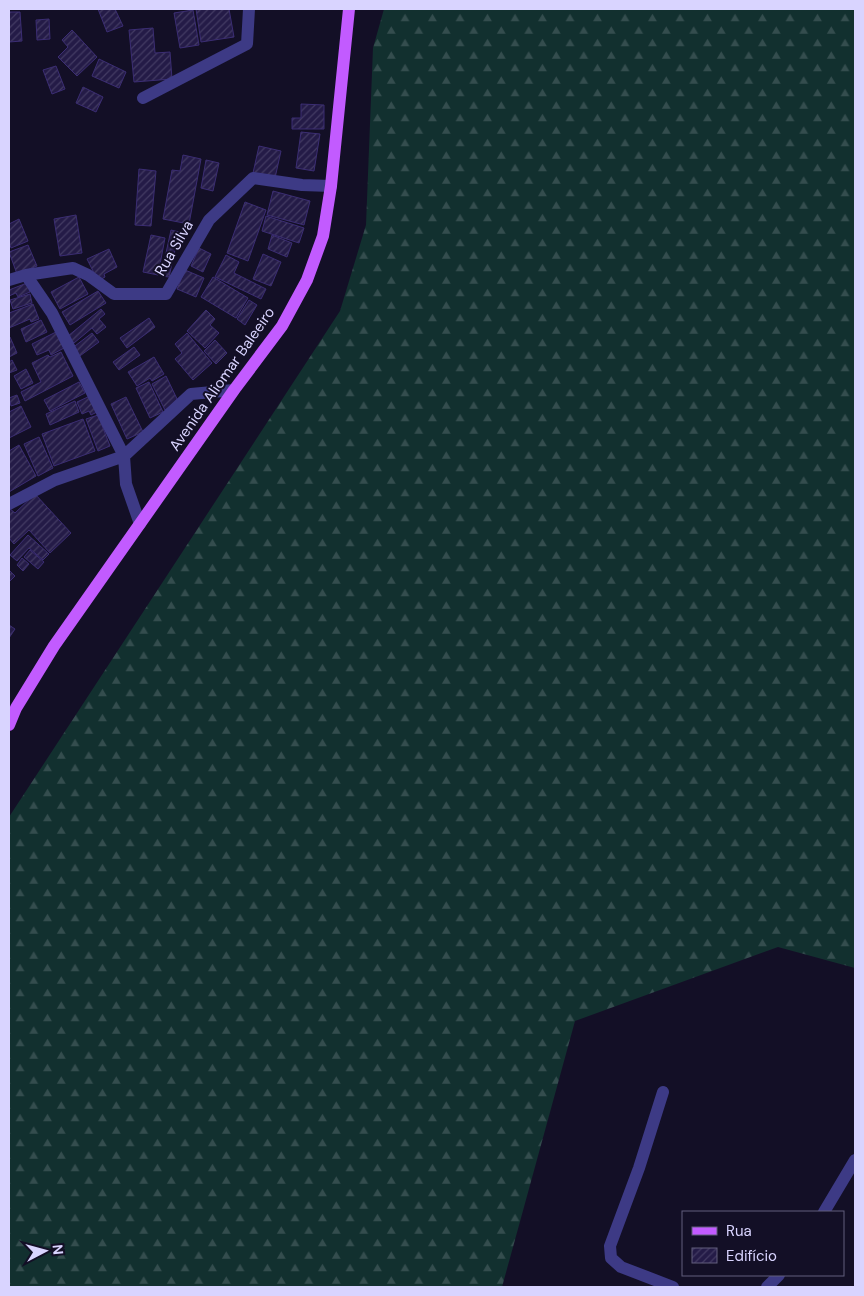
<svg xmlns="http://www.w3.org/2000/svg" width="864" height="1296" font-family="'DM Sans',sans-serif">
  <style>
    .forest { fill: url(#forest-firs) }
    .building { fill: url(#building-hatch); stroke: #3b2d73 }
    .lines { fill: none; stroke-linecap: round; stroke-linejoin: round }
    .minor { stroke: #3d3a85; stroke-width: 12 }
    .major { stroke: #c25bff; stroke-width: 12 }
    .labels { text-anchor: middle; stroke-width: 4; stroke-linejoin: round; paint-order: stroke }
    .street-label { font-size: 15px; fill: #d9d4ff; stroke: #130f26 }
  </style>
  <defs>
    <pattern id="forest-firs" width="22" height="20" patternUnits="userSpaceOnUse" patternTransform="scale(1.25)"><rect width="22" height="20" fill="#12302f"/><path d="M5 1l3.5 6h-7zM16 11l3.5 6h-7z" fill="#344d4e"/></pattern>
    <pattern id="building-hatch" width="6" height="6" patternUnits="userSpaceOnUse" patternTransform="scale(1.25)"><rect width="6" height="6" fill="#241b47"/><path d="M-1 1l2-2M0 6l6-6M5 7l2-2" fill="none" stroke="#433b63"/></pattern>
  </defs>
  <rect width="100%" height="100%" fill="#130f26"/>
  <path class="forest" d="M384,9H855V968L778,947L575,1021L502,1287H9V817L340,311L366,225L373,48Z"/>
  <path class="building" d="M98,9H115L123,26L107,32Z
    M196,9H229L234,37L201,42Z
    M193,10L199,45L180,48L174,13Z
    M9,12H20L22,41L9,42Z
    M49,19L50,39L37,40L36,20Z
    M153,28L155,53L170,52L172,79L134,82L129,30Z
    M72,30L97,57L77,76L58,57L68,47L62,40Z
    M99,59L126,72L119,88L92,76Z
    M56,66L65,89L52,94L43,70Z
    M83,87L103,97L96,112L76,103Z
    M301,104L324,105V129H292V118H301Z
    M301,132L320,134L314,171L296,168Z
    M259,146L281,151L275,178L253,173Z
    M183,155L201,159L189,224L163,219L172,170L180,171Z
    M206,160L219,163L213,191L201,188Z
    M139,169L156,171L151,226L135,225Z
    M273,191L310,201L304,225L267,215Z
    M245,202L266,210L248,261L227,253Z
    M76,215L82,253L60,256L54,219Z
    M266,216L304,228L299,243L262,231Z
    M19,219L28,241L11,248L9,242V224Z
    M171,230L179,232L169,277L161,276Z
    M151,235L165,238L158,275L143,272Z
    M272,235L292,243L287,257L268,249Z
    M28,245L37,266L17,274L9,252Z
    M199,248L211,254L203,272L191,266Z
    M109,249L117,267L104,274L105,277L98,281L87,259Z
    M263,254L281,262L271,286L253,279Z
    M226,255L239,262L234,273L266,289L261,299L215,277Z
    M185,270L204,278L196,297L177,289Z
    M79,277L88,294L60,309L51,292Z
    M213,277L248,298L236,318L201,297Z
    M27,283L30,292L18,297L16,293L9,296V290Z
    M98,291L106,303L70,325L62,312Z
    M30,294L32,303L13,309L10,300Z
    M249,300L257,305L245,325L237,319Z
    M33,304L39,319L31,322L30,319L9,328V313Z
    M101,309L105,314L99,319L106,327L97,334L92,328L74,343L68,336Z
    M206,310L215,319L210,325L219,333L205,348L187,331Z
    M149,318L155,327L127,348L120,338Z
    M41,320L47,332L26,342L21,329Z
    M56,332L64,348L51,355L49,350L37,355L32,344Z
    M92,333L99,342L77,358L71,349Z
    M187,333L212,363L193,380L175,359L182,353L175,344Z
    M9,337H10L17,353L9,357Z
    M215,340L227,353L216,364L204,351Z
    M134,347L140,355L119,370L113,362Z
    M61,352L73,376L25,401L21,392L41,382L32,363L48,355L50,357Z
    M154,357L164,374L152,381L150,378L137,386L128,372Z
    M12,360L17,370L9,373V362Z
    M26,369L33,383L21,389L14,376Z
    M166,376L179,403L165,410L152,384Z
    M79,382L85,393L50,411L44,400Z
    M149,382L163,412L150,418L136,388Z
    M17,395L20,403L11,406L9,398Z
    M90,396L97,412L91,415L89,411L82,414L77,402Z
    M126,397L143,432L127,439L111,404Z
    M75,401L79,412L50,425L46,414Z
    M21,406L31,427L9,438V412Z
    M98,415L110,446L98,451L86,419Z
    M83,419L95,451L54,466L42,434Z
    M39,437L53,468L38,476L24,444Z
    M19,445L36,476L9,492V451Z
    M35,494L71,533L50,553L29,530L14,544L9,538V508L15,513Z
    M28,535L49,554L43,560L29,548L17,561L10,555Z
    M30,550L44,562L38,569L24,557Z
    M22,558L29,564L23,571L17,565Z
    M9,570L15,576L9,582Z
    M9,625L15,629L9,638Z"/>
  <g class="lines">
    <path class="minor" d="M143,98L247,44L249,9
      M26,275L52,313L124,456L126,484L140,524
      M9,280L26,275L73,268L88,275L114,294H166L209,220L253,178L302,185L331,186
      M9,504L55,480L124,456L191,394L234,390
      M663,1092L639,1168L610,1246L611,1258L621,1267L673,1287
      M824,1212L855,1160
      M767,1287L779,1275"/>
    <path class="major" d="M9,725L16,708L54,646L234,390L282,326L307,280L323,236L331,186L349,9"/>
  </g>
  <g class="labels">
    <g class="street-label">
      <text transform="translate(174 248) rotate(-60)" y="5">Rua Silva</text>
      <text transform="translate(222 379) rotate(-55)" y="5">Avenida Aliomar Baleeiro</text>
    </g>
  </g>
  <rect width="864" height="1296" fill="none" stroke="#d9d4ff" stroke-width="20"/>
  <rect x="682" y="1211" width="162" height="65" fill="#130f26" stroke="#625e7d"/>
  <rect x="692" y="1227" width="25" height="8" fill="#c25bff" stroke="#625e7d"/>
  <text x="726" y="1236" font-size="15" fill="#d9d4ff">Rua</text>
  <rect x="692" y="1248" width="25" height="15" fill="url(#building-hatch)" stroke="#625e7d"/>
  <text x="726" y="1261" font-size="15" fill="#d9d4ff">Edifício</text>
  <g transform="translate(45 1251) rotate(84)" stroke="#130f26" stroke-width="4" paint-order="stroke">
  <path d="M0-4L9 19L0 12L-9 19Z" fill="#d9d4ff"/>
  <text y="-8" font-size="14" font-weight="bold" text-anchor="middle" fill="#d9d4ff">N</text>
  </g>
</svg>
